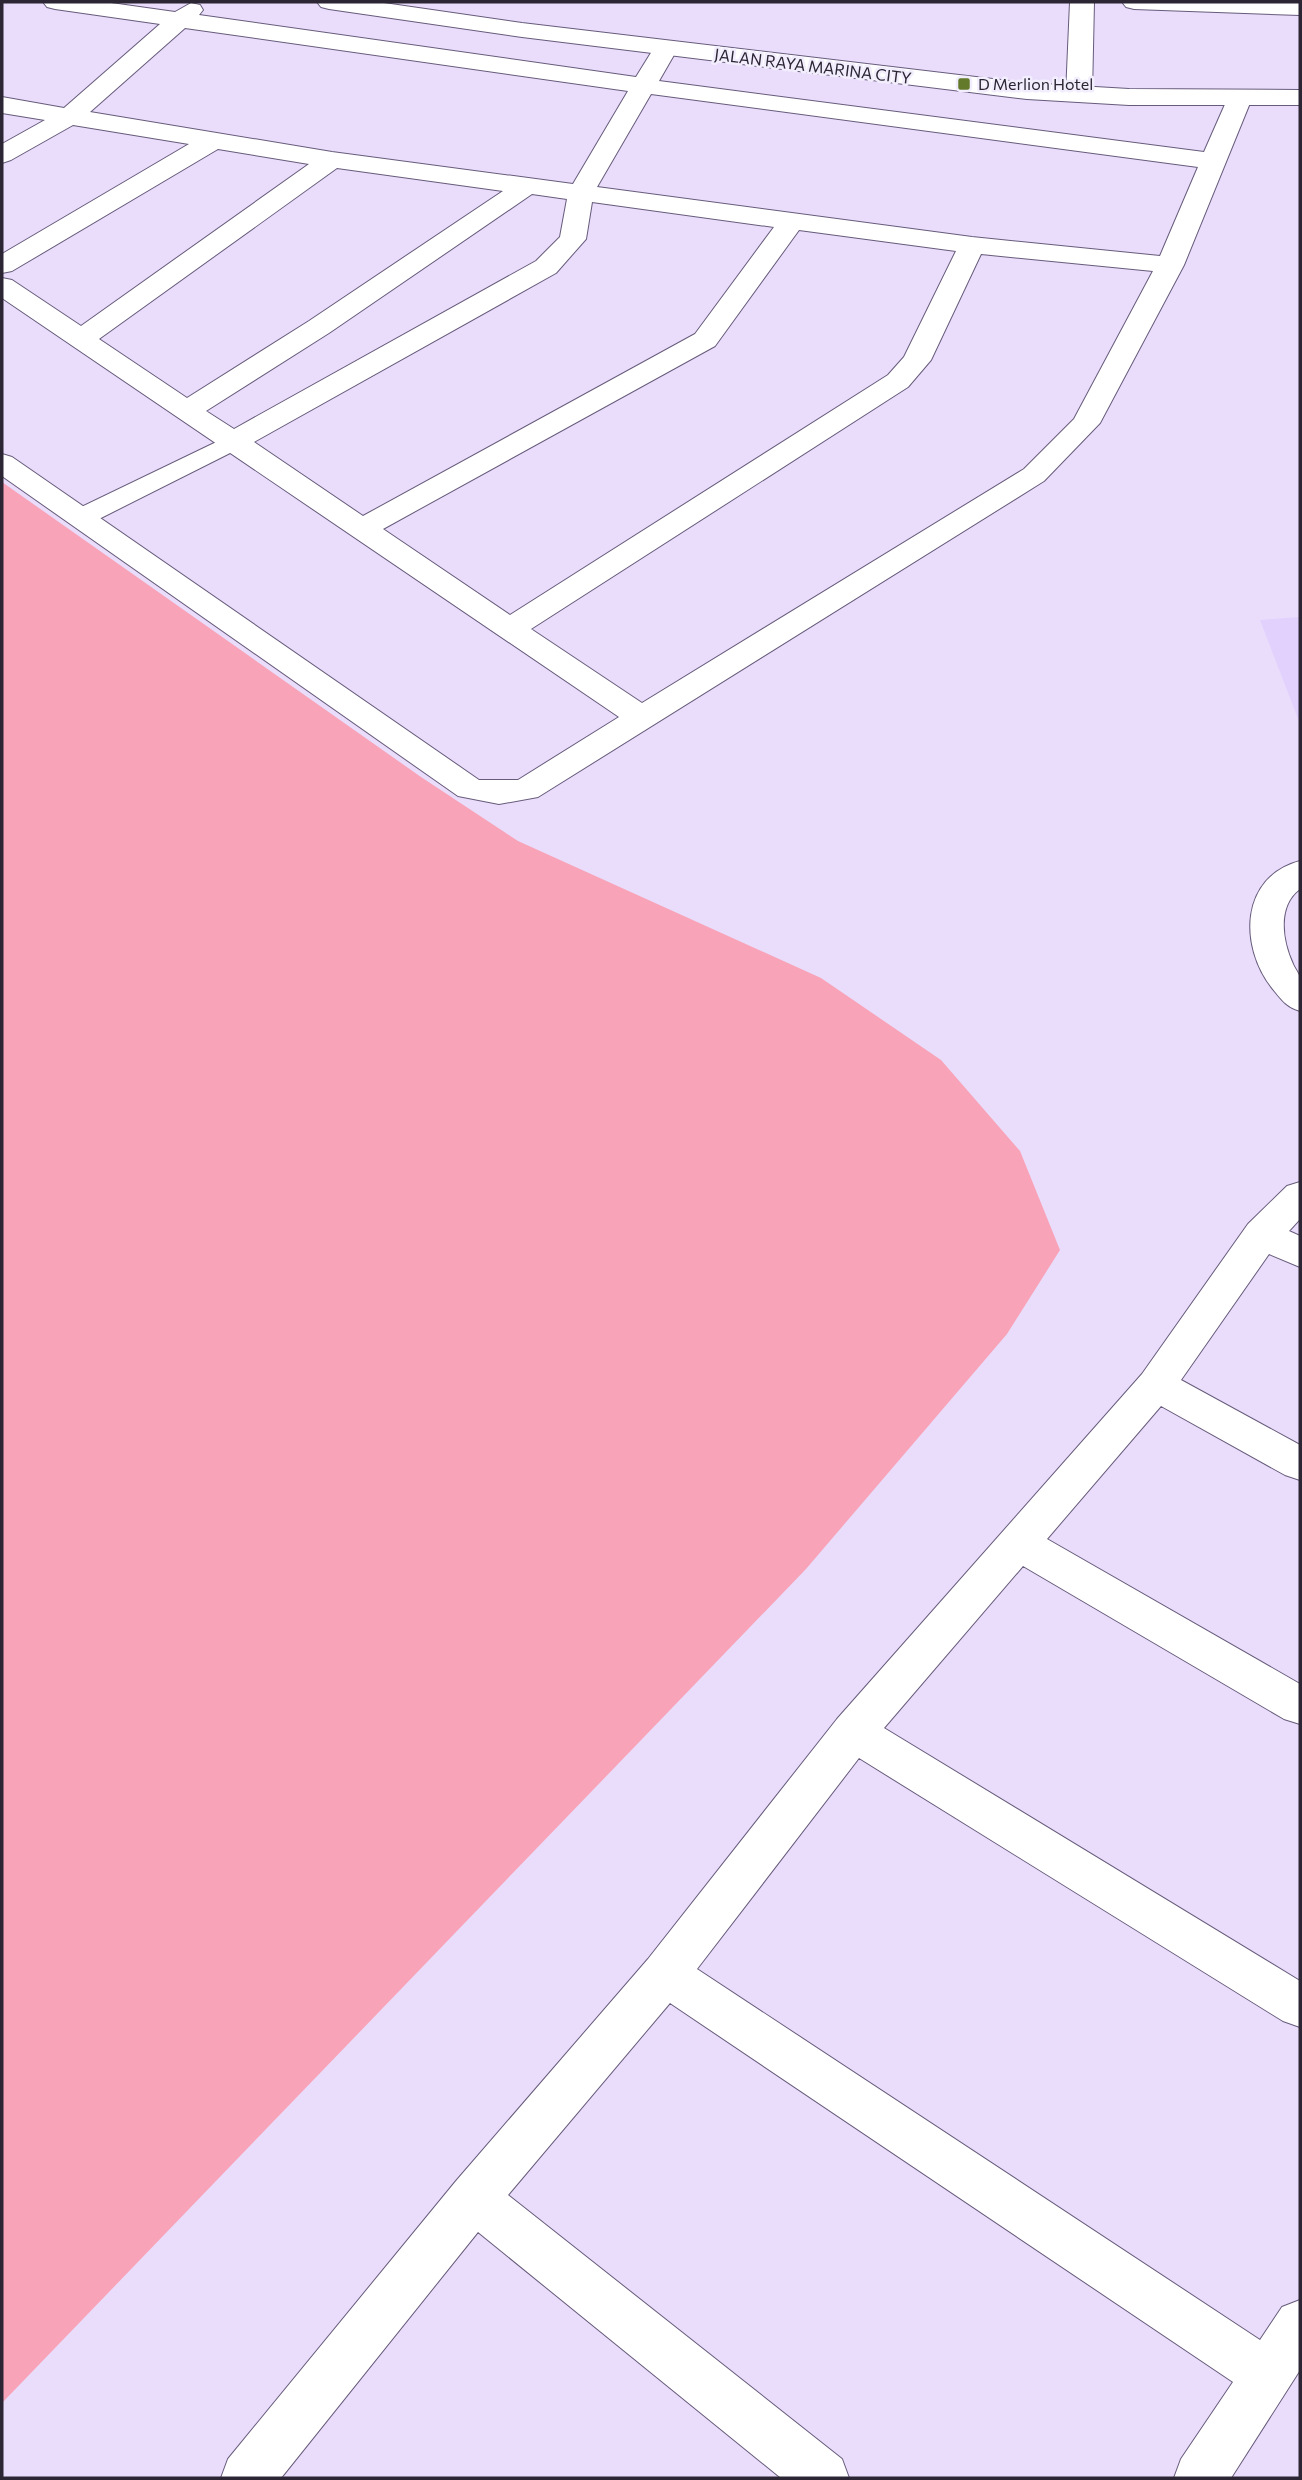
<svg xmlns="http://www.w3.org/2000/svg" width="1302" height="2480" font-family="Commissioner,sans-serif">
  <style>
    .built { fill: #e2d1fd }
    .green { fill: #f8a3b8 }
    .lines { fill: none; stroke-linecap: round; stroke-linejoin: round }
    .service-casing { stroke: #675b7b; stroke-width: 2 }
    .minor-casing { stroke: #675b7b; stroke-width: 2 }
    .secondary-casing { stroke: #675b7b; stroke-width: 2 }
    .service { fill: #fff; fill-rule: evenodd }
    .minor { fill: #fff; fill-rule: evenodd }
    .secondary { fill: #fff; fill-rule: evenodd }
    .poi-dot { fill: #647a2b; stroke: #f3eefd; stroke-width: 2.5 }
    .labels { text-anchor: middle; stroke-width: 5; stroke-linejoin: round; paint-order: stroke }
    .far-street-label { font-size: 16px; fill: #2c2634; stroke: #f3eefd }
    .far-poi-label { font-size: 16px; fill: #2c2634; stroke: #f3eefd; text-anchor: start }
  </style>
  <rect width="100%" height="100%" fill="#e9ddfb"/>
  <path class="built" d="M1300,617V724L1260,620Z"/>
  <path class="green" d="M2,482L421,777L518,841L821,978L941,1060L1020,1151L1060,1250L1007,1334L806,1569L2,2403Z"/>
  <g class="lines">
    <defs>
      <path id="service" d="M233,434L242,437L246,442L242,447L89,524H71L67,518L71,512Z"/>
      <path id="minor" d="M43,2H104L175,12L191,3L200,5L203,10L199,15L636,77L657,43H675L678,48L659,81L1204,152L1230,93H1248L1252,98L1184,265L1100,423L1044,481L538,797L499,804L458,796L2,476V454L12,457L479,780H518L619,717L2,298V278L12,280L81,326L309,164L218,149L12,271L2,273V254L189,144L73,125L11,160L2,163V144L45,120L2,113V97L64,108L160,24L55,9L47,7ZM185,28L628,91L573,184L332,152L90,112ZM651,94L1198,167L1160,256L972,237L597,187ZM337,168L503,191L309,321L187,398L99,339ZM532,194L567,199L560,237L536,261L234,429L206,411L329,333ZM592,202L774,227L695,334L363,516L254,442L556,273L586,239ZM799,230L956,251L904,357L888,375L510,615L383,529L715,346ZM981,254L1153,271L1074,419L1024,469L642,703L531,629L908,387L931,360Z
        M1070,2H1094L1092,94L1088,99H1070L1066,94Z
        M1122,2H1300V15L1134,9L1126,7Z
        M1300,861V889C1277,906 1282,940 1293,964C1295,969 1299,973 1300,978C1302,989 1300,1001 1300,1011C1286,1007 1281,999 1272,988C1239,946 1240,877 1300,861Z
        M1300,1182V1219L1289,1231L1300,1236V1267L1269,1254L1181,1380L1300,1445V1480L1285,1475L1161,1406L1047,1539L1300,1684V1724L1284,1719L1023,1566L884,1728L1300,1981V2027L1283,2021L859,1758L697,1969L1260,2340L1282,2307L1300,2300V2370L1231,2478H1174L1181,2459L1233,2382L670,2003L508,2195L842,2459L849,2478H781L478,2232L281,2478H221L228,2459L456,2181L648,1959L837,1719L1142,1374L1248,1224L1287,1186Z"/>
      <path id="secondary" d="M317,2H377L522,23L1027,83L1129,89L1300,90V105H1129L1027,99L522,37L329,9L321,7Z"/>
    </defs>
    <use href="#service" class="service-casing"/>
    <use href="#minor" class="minor-casing"/>
    <use href="#secondary" class="secondary-casing"/>
    <use href="#service" class="service"/>
    <use href="#minor" class="minor"/>
    <use href="#secondary" class="secondary"/>
  </g>
  <rect class="poi-dot" x="957" y="77" width="14" height="14" rx="3.5"/>
  <g class="labels">
    <g class="far-street-label">
      <text transform="translate(813 66) rotate(7)" y="6">JALAN RAYA MARINA CITY</text>
    </g>
    <g class="far-poi-label">
      <text x="978" y="90">D Merlion Hotel</text>
    </g>
  </g>
  <rect width="1302" height="2480" fill="none" stroke="#2c2634" stroke-width="7"/>
</svg>
